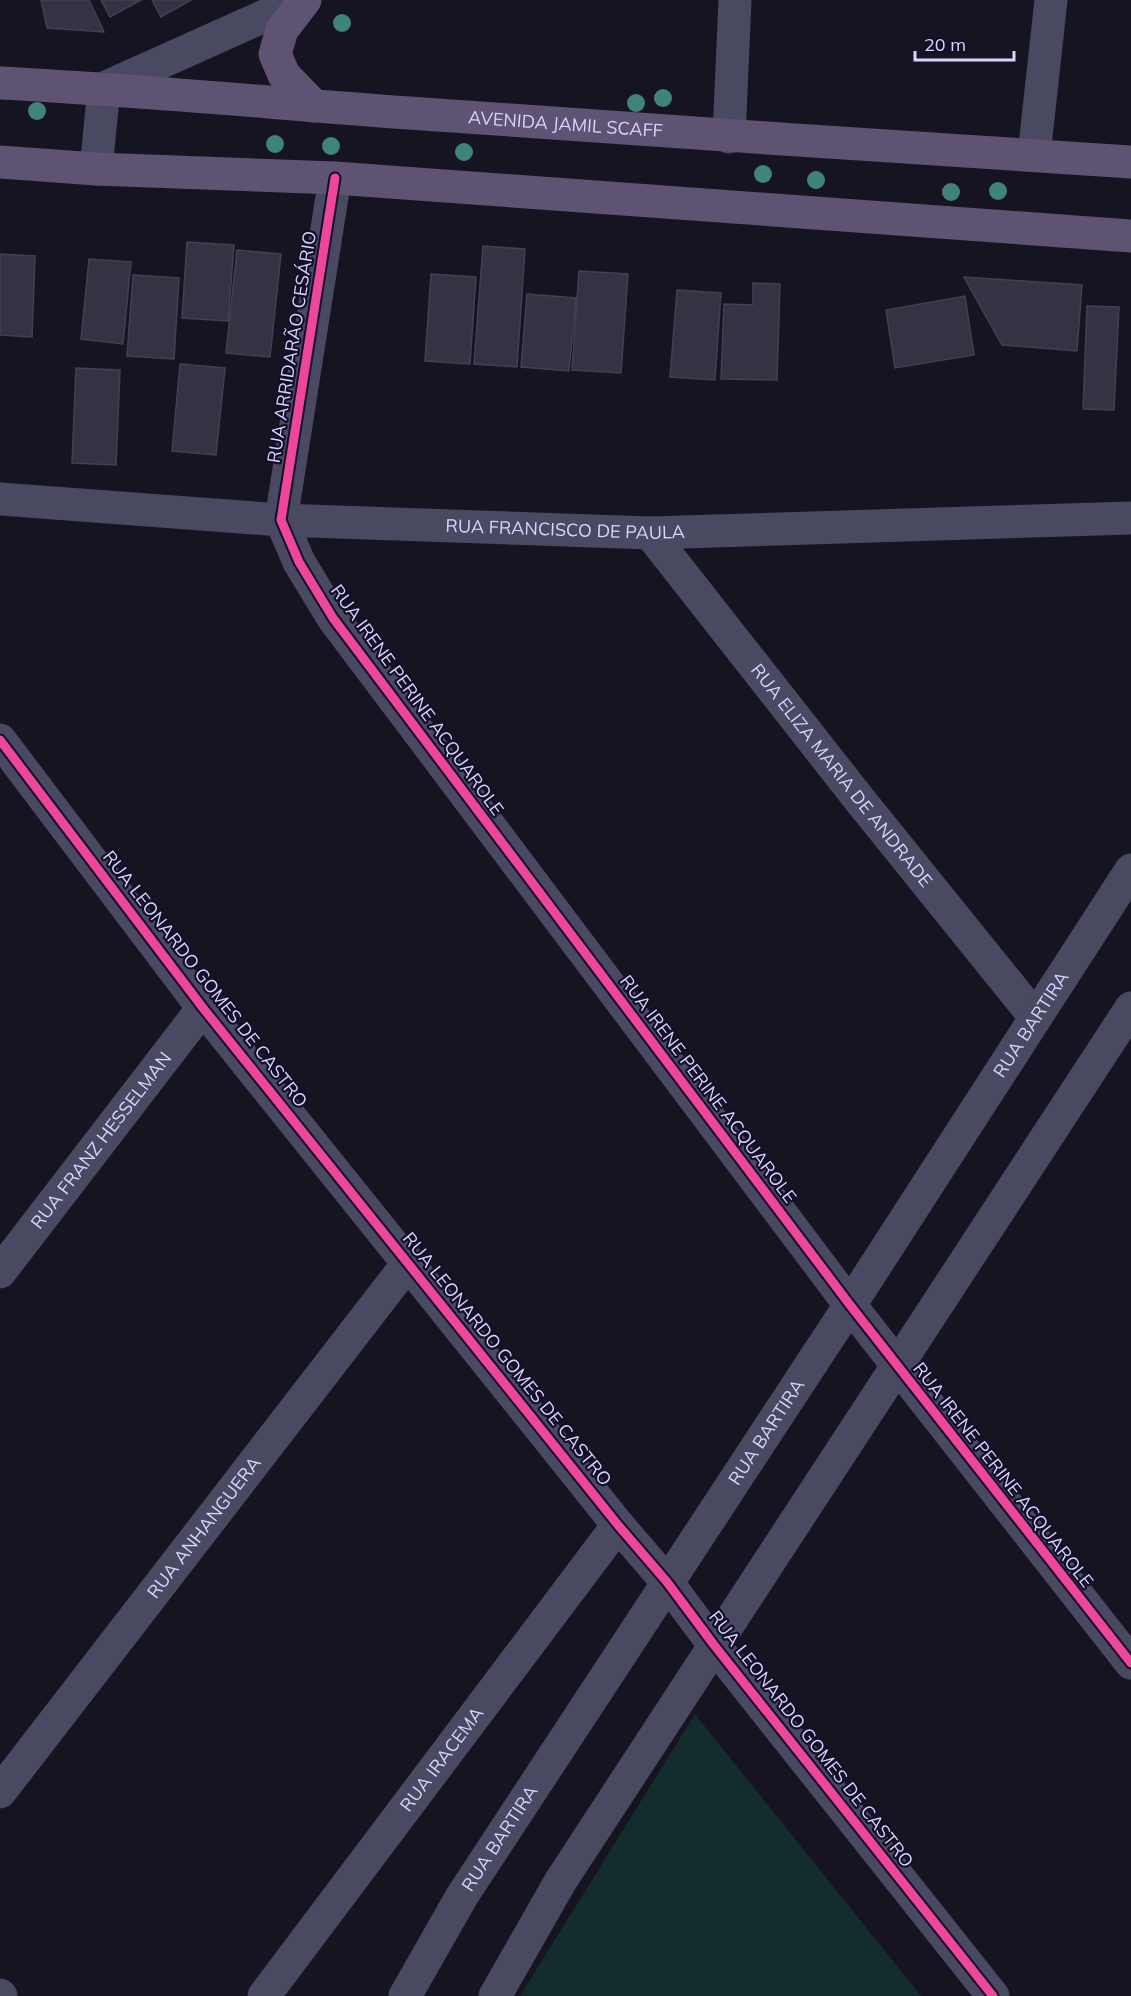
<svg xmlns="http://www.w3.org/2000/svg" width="1131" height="1996" font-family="Mulish,sans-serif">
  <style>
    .green { fill: #132c2d }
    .building { fill: #343243; stroke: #433f54; stroke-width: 1.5 }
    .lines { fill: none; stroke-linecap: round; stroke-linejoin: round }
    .minor { stroke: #4a4962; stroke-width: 33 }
    .major { stroke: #5e5373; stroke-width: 33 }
    .cycleway-casing { stroke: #130f26; stroke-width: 13 }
    .cycleway { stroke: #ed469a; stroke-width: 9 }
    .tree { fill: #3e8478 }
    .labels { text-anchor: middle; stroke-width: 4.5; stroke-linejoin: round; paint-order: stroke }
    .street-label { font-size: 18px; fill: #d9d4ff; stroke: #130f26 }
  </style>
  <rect width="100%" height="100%" fill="#161421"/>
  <path class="green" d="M695,1714L921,1996H520Z"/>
  <path class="building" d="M41,0H89L104,32L47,28Z
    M101,0H141L110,17Z
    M152,0H191L161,17Z
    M187,242L234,245L228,321L182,318Z
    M483,246L525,249L517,367L474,364Z
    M237,250L281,254L270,357L226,353Z
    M0,254L35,256L32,337L0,335Z
    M89,259L131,262L123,344L81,339Z
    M579,271L628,274L621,373L572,370Z
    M431,274L476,277L470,364L425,361Z
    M133,275L179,278L174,359L127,356Z
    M964,277L1082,285L1077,351L1002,345Z
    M753,283L780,284L777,380L721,379L724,304L753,305Z
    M677,290L721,293L715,380L670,377Z
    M527,294L576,298L569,371L521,367Z
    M965,296L974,355L895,368L886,310Z
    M1087,306L1119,307L1114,410L1083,409Z
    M180,364L225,368L216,455L172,451Z
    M76,368L120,370L116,465L72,463Z"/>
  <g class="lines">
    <g class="minor">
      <path d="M729,137L735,0"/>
      <path d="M1034,155L1051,0"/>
      <path d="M96,169L104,88L300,0"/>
      <path d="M335,178L281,520L299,562L333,618L850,1305L1131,1663"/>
      <path id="s1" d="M0,499L281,520L650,533L1131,518"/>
      <path id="s2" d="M650,533L859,799L1035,1017"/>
      <path d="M0,740L203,1008L618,1525L667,1582L714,1645L993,1996"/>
      <path id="s3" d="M0,1272L203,1008"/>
      <path id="s4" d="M0,1792L409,1262"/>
      <path d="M0,1995L1,1996"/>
      <path id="s5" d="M264,1996L618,1525"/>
      <path id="s6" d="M405,1996L462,1896L850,1305L1131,870"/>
      <path d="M495,1996L560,1882L1131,1008"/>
    </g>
    <g class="major">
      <path d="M305,0L282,30L275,54L284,75L314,106"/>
      <path id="s7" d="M0,83C137,90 273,103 409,113C650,131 890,146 1131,162"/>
      <path d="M0,162L96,169L335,178L1131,236"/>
    </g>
    <defs>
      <path id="cycleway" d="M335,178L281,520L299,562L333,618L850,1305L1131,1663
        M0,740L203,1008L618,1525L667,1582L714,1645L993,1996"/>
    </defs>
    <use href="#cycleway" class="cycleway-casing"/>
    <use href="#cycleway" class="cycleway"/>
  </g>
  <g class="tree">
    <circle cx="342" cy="23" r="9"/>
    <circle cx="663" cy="98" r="9"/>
    <circle cx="636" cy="103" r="9"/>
    <circle cx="37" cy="111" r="9"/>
    <circle cx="275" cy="144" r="9"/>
    <circle cx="331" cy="146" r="9"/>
    <circle cx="464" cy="152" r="9"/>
    <circle cx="763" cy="174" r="9"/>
    <circle cx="816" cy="180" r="9"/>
    <circle cx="998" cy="191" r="9"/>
    <circle cx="951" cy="192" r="9"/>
  </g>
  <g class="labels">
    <g class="street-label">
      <text dy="6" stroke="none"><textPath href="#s7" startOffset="567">AVENIDA JAMIL SCAFF</textPath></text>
      <text transform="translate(292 347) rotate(-81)" y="6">RUA ARRIDARÃO CESÁRIO</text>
      <text dy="6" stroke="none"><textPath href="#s1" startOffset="566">RUA FRANCISCO DE PAULA</textPath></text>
      <text transform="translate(417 700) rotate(54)" y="6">RUA IRENE PERINE ACQUAROLE</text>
      <text dy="6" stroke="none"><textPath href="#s2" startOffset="309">RUA ELIZA MARIA DE ANDRADE</textPath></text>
      <text transform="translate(205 979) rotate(52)" y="6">RUA LEONARDO GOMES DE CASTRO</text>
      <text dy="6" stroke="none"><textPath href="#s6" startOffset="1156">RUA BARTIRA</textPath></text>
      <text transform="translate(708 1089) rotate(53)" y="6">RUA IRENE PERINE ACQUAROLE</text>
      <text dy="6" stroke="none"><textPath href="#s3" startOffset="166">RUA FRANZ HESSELMAN</textPath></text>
      <text transform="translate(507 1359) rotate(51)" y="6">RUA LEONARDO GOMES DE CASTRO</text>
      <text dy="6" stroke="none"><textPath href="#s6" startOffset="670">RUA BARTIRA</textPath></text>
      <text transform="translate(1003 1475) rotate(52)" y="6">RUA IRENE PERINE ACQUAROLE</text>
      <text dy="6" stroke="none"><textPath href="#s4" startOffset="334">RUA ANHANGUERA</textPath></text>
      <text transform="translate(811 1739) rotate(52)" y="6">RUA LEONARDO GOMES DE CASTRO</text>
      <text dy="6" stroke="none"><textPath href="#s5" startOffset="296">RUA IRACEMA</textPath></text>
      <text dy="6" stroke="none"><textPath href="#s6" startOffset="184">RUA BARTIRA</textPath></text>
    </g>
  </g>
  <path d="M915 51v9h99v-9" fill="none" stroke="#d9d4ff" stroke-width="3"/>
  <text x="924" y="51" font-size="18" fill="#d9d4ff" stroke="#130f26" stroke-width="4.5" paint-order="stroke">20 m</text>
</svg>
